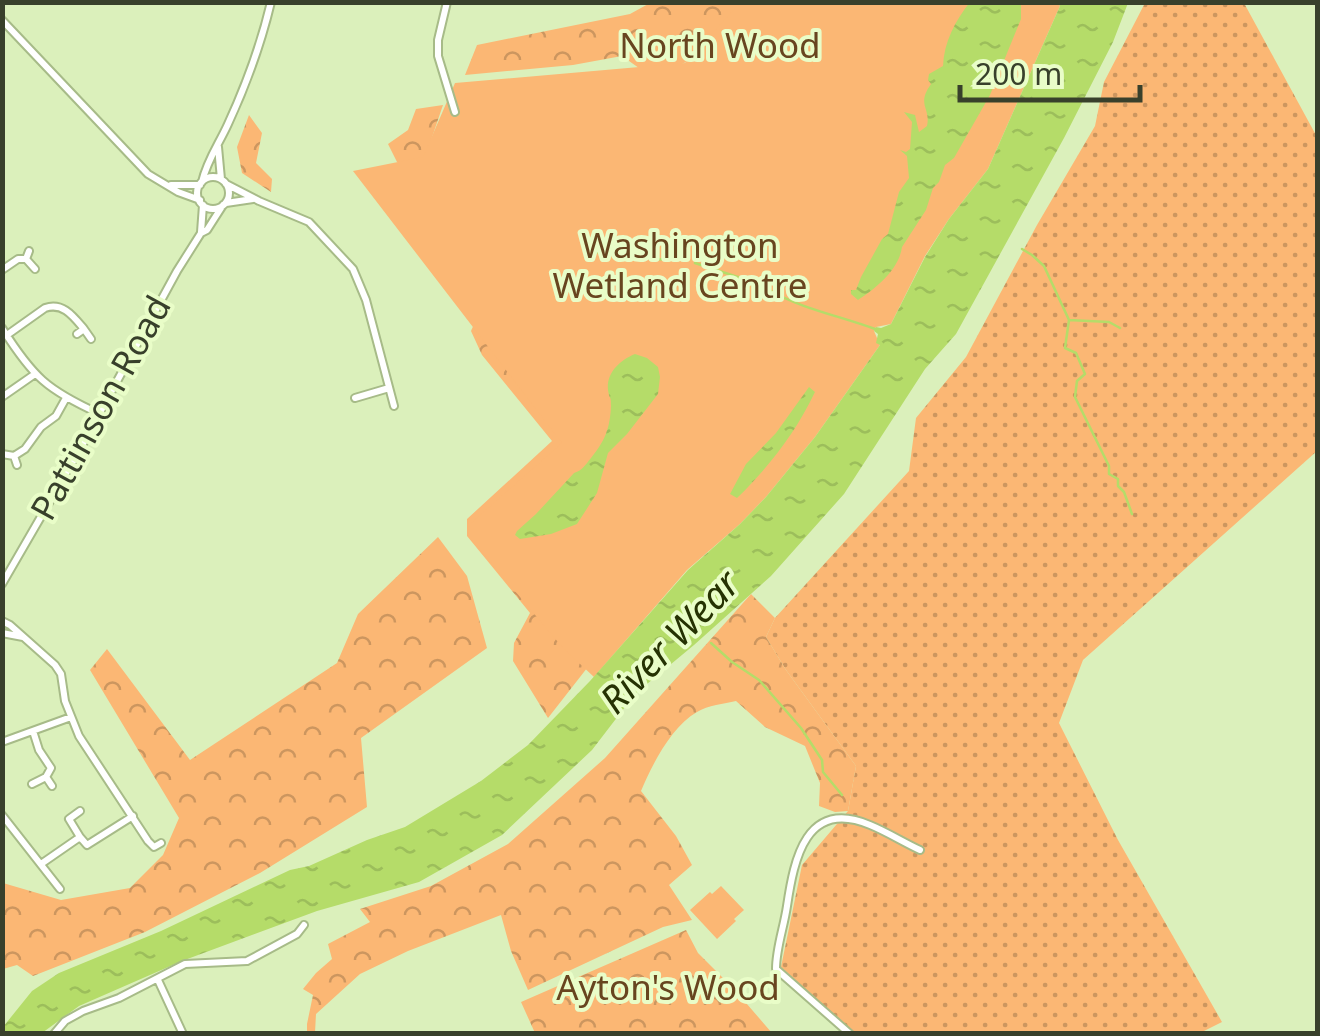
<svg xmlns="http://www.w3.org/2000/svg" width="1320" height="1036" font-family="'Noto Sans',sans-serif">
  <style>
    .grass { fill: url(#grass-dots) }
    .forest { fill: url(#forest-crowns) }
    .green { fill: #fbb774 }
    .water { fill: url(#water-ripples) }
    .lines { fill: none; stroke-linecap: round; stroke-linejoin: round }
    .stream { stroke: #b5dc69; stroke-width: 2.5 }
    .minor-casing { stroke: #a7bb88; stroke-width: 10 }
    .minor { stroke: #fff; stroke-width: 6 }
    .labels { text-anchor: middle; stroke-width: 8; stroke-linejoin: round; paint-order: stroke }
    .park-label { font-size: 35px; fill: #68451f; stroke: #e9fdc8 }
    .street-label { font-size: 35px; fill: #38402b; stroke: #e9fdc8 }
    .water-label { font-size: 38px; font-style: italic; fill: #253202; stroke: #e9fdc8 }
  </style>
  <defs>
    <pattern id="grass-dots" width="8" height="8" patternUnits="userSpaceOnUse" patternTransform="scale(2.5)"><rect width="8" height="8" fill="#fbb774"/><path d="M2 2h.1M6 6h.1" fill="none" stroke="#cc965f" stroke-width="1.8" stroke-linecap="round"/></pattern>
    <pattern id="forest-crowns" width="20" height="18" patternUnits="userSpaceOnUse" patternTransform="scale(2.5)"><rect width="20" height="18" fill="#fbb774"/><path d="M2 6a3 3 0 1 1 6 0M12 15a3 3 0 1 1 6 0" fill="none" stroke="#cc965f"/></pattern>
    <pattern id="water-ripples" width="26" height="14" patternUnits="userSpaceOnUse" patternTransform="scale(2.5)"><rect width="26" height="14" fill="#b5dc69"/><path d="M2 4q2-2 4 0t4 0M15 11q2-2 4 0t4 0" fill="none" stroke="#9cbe5b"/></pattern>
  </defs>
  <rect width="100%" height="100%" fill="#dbf0bb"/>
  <path class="grass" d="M1145,3H1244L1317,137V451L1083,660L1059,723L1118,840L1222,1022L1198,1034L853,1033L781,967L802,865L848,811L856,766L786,670L766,637L775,618L909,471L916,418L966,357L1037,225L1095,126L1104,82Z"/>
  <path class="forest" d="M650,3H808L653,78L622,56L573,65L465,75L477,45L630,14Z
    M443,105L428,149L461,177L397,162L388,144L408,130L416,109Z
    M249,115L262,133L256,163L272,179L271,192L242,173L237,147Z
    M489,290L540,344L616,631L548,718L513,661L514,643L530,613L467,536V519L552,441L482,355L471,331Z
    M438,537L467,576L487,648L361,738L367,807L260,873L145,932L33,976L17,965L3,969V883L61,900L130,888L163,855L179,818L90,670L107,649L190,760L337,663L358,614Z
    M751,594L775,618L766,637L786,670L856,766L848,811L835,812L819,806L820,783L805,746L765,727L736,701C724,704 708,705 697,712C671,727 652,765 641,791L676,836L692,865L669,885L692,920L663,927L528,990L511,951L501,915L408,951L360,974L316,1014L315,1033H307V1024L313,995L303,989L316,973L332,959L328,944L370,922L360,909L431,886L508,844L605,758Z
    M686,930L698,953L734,989L772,1033H535L521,1002Z"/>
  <path class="green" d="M1058,2L1060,6L988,169L949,219L925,256L891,324L876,327L874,331L880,345L815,437L766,497L740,524L687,570L594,677L563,648L471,539V523L562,443L353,171L423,157L455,83L685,63L740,3Z
    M721,886L744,910L734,919L736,921L717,939L690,910L710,892L712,894Z"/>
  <path class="water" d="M970,2L1021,3V19L990,95L954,158L945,165L939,182L933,188L926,210L902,247C899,270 875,289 858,300L851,294V290H856L861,277L882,239L888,234L899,192L909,178L907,156L900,150L906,152L910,149L912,122L904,112L915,115L919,132L927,126C931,108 916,105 931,84L928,80L929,74L943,66C944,42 955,21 970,2Z
    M1058,3H1128L1113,42L1064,138L956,334L925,369L844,494L771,576L694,645L635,694L592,750L502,835L419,882L317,911L182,961L79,1006L42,1033H3V1027L32,991L59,973L161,931L290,870L309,866L367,840L405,827L481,781L528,745L590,681L688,570L740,524L766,497L815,437L880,345L876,343L878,334L874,331L876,327L881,328L891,324L925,257L949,219L988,169L1060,6Z
    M635,354L647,358L658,367L660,377L658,394L627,434L608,453L597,493L577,524L551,534L520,539L515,535L517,531L536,514L574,473C583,470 585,465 591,458C605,441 610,428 611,406C611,394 610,402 608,390C606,373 620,360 635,354Z
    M809,387L815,392C796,432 769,467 737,498L730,494L746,464L776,433Z"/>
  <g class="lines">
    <path class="stream" d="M1022,249L1032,255L1044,266L1069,320L1065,348L1076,353L1085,374L1077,381L1075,397L1109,466V474L1118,479V486L1124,492L1132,514
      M595,252L667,260
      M695,263L762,285
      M769,290C802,309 840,316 875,329
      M1069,320L1109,322L1120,328
      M711,643L732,662L759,680L801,728L822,760L823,772L842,795"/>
    <defs>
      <path id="minor" d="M447,2L438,40V56L455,112
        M2,20L148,174L178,192L200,200
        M218,147L221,179
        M197 193a16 16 0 1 1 32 0a16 16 0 1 1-32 0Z
        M202,182C207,160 219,144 228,124C246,85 261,44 271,2
        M226,184L259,201L309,222L353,269L366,300L394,406
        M171,185H200
        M226,203L253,199
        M201,232L203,205
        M29,251L26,259L35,269
        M2,270L18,259H26
        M2,328C33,377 47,390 100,414
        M77,334L84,329L91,339
        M7,335L45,308C63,302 73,316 84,329
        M2,397L35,374
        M355,398L389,388
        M2,454L14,456L17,465
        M14,456L25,449L41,427L56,416L66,398
        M2,584L79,451L177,271L201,233L207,230L223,205
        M2,621L10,625L55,665L61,674L65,701L79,736L148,841L154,847L161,843
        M2,633L23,637
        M33,731L39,750L51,768L46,777L52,786
        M2,742L71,717
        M32,784L46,777
        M80,811L69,819L80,837
        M2,815L60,889
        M41,864L80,837L87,845L133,816
        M158,980L183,1034
        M54,1034L65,1021L83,1011L119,998L185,964L247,961L297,934L304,925
        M850,1034L776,969C776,948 784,927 787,906C794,859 806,798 870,825C887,832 903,842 920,850"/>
    </defs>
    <use href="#minor" class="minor-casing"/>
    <use href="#minor" class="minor"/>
  </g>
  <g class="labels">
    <g class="park-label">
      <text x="720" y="58">North Wood</text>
      <text x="680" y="258">Washington<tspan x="680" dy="40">Wetland Centre</tspan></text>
      <text x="668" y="1000">Ayton's Wood</text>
    </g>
    <g class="street-label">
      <text transform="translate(101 408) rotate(-61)" y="12">Pattinson Road</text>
    </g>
    <g class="water-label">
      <text transform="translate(670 642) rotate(-46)" y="13">River Wear</text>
    </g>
  </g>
  <rect width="1320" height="1036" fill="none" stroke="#38402b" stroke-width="10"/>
  <path d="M960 85v15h180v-15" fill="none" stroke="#38402b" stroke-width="5"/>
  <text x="975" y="85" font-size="30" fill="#38402b" stroke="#e9fdc8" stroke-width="8" paint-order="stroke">200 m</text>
</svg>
